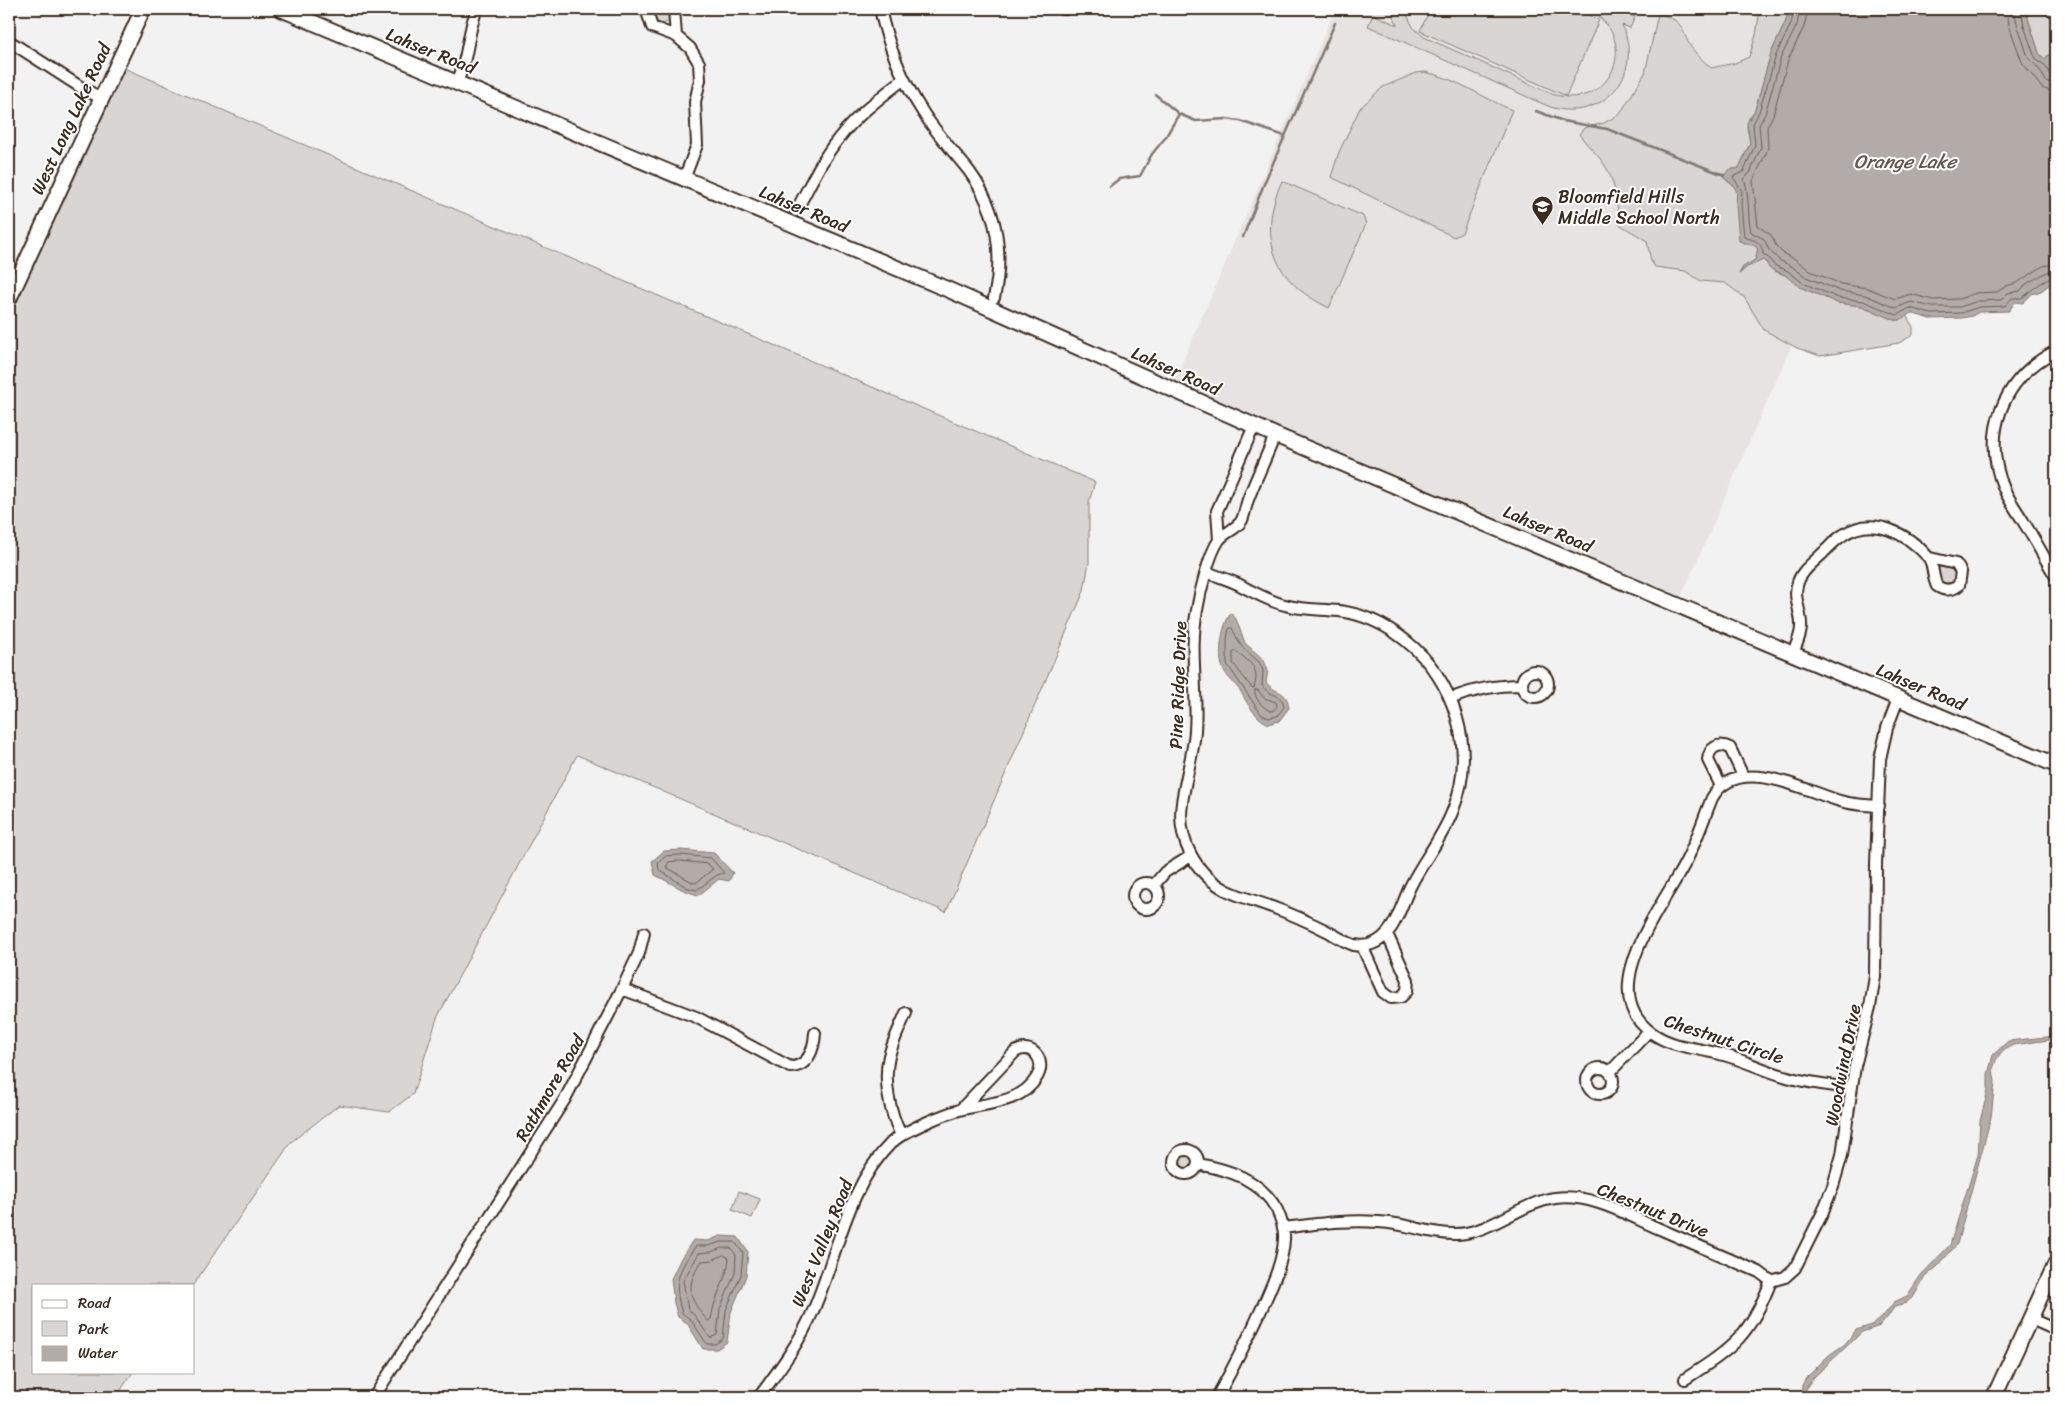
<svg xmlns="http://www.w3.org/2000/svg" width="2065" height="1406" font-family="Sriracha,sans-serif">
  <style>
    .built { fill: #e6e3e2 }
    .green { fill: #d8d5d2; stroke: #8a8078 }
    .water { fill: #b2aba7; stroke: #827770 }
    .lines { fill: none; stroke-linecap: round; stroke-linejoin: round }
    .shore { stroke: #6b5e55; stroke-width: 1 }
    .stream { stroke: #827770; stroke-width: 2.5 }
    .street-casing { stroke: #3b2a1e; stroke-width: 14 }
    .secondary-casing { stroke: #3b2a1e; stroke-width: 18 }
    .street { stroke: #fff; stroke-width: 10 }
    .secondary { stroke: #fff; stroke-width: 14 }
    .labels { text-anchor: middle; stroke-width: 4; stroke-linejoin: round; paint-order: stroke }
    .street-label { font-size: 18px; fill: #3b2a1e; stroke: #fff }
    .poi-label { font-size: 18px; fill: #3b2a1e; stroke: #fff; text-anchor: start }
    .water-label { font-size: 19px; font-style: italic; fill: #65574e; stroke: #fff }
  </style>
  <rect width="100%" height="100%" fill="#f3f2f2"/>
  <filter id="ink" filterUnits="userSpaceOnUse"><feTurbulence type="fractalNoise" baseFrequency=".02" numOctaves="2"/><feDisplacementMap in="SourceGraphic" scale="10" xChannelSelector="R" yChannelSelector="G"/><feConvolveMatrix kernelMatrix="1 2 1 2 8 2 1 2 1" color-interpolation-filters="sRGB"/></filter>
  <g filter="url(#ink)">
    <path class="built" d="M1335,9H1916L1913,69L1679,602L1173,384Z"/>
    <path class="green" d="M654 16a8 8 0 1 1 16 0a8 8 0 1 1-16 0Z
      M1391,9H1404L1413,27L1424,37L1552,94C1613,113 1643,35 1586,9H1617L1635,17L1630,28L1622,25C1645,75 1602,123 1550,107L1368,26L1373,14L1397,25Z
      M1430,9H1575L1599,20L1566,96L1420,31Z
      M1760,9H1789L1786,21L1771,53L1755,110L1749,118L1747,127L1750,143L1739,168L1729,170L1727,181L1734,186L1737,192V214L1739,233L1742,242L1755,246L1758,249L1755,260L1743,267L1739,274L1747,267L1763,260L1774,271L1785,275L1800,287L1837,303L1862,306L1895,320H1900L1906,315L1913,327V335L1899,343L1820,356L1797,348L1764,330L1744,297L1725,283L1701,281L1685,271L1655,267L1651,261L1647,241L1619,224C1617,204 1616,181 1604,164C1597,153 1586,145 1579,134L1584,128L1604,123L1620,114L1645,73L1658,14C1689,21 1679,33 1694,51C1699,57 1706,63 1711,68L1735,63L1749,57L1756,35Z
      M2025,9H2052L2053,21L2056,31V52L2049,54L2046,60L2039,53Z
      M124,68L1095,482L1089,502V562L1084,591L946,912L577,755L437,1018L413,1094L389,1112L339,1105L291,1142L193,1285H34V1372H133L116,1397H9V318L94,127Z
      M1425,72C1456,78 1483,98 1512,110L1462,233L1454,237L1331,177L1339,152L1360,108L1383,87L1416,73Z
      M1282,181L1363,216L1366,224L1329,308C1320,303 1308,297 1300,290C1265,261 1264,219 1282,181Z
      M1940,567C1948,567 1955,568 1955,577L1953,582L1945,584L1940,581L1938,569Z
      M1179 1162a7 7 0 1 1 14 0a7 7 0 1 1-14 0Z
      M739,1191L760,1199L752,1218L732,1210Z"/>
    <path class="water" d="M1789,9H2025L2039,53L2045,60L2047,56L2056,52V62L2050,63L2056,82V283L2053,282L2041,291L2032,294L2023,303L2015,302L2009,311L1979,312L1972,316L1962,318L1930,319L1911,313L1900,320H1895L1862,306L1838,303L1800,287L1785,275L1769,268L1767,263L1763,260L1747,267L1739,274L1743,267L1755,260L1758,249L1755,246L1739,241L1736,204L1737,192L1734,186L1724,178V175L1729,170L1739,168L1750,143L1747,123L1755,110L1771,53L1786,21Z
      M1231,613L1236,619L1245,643L1264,660L1268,671L1266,682C1275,695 1287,688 1289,708L1279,721L1268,724C1254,716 1248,705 1241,692C1235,683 1226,677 1222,666C1218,653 1222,624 1231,613Z
      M681,850L714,853L733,873L729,881L719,879L699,895C683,892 670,882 655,875L652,861L664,851Z
      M2056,1036V1039L2013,1045L2002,1051L1996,1060L1993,1069L1995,1082L1991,1117L1957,1244L1938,1266L1925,1277L1914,1296L1906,1303L1895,1306L1887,1318L1880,1326L1862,1332L1814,1377L1806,1388V1397H1801L1802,1385L1806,1378L1829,1355L1845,1344L1856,1330L1872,1325L1884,1315L1894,1302L1907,1296L1921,1275L1950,1245L1978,1155L1980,1121L1988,1090V1074L1993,1055L2008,1041Z
      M720,1236L738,1237L748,1252L746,1276L731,1312L727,1342L717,1349H703L687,1323L678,1317L674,1303L671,1279L681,1258L693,1240L708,1241Z"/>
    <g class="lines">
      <path class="shore" d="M1794,9L1791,24L1776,55L1759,112L1753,124L1755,145L1744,171L1733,177L1742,191L1741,204L1744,237C1754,240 1763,242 1763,254L1770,259L1774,265L1788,271L1803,283L1838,298L1863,301L1897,315L1910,308L1931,314L1961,313L1979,307L2005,306L2012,298H2022C2030,292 2046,276 2056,278
        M1800,9L1797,25L1781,57L1765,114L1759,125L1761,147L1750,173L1744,179C1750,196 1747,215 1751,232L1764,239L1769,250L1779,260L1791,266L1806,277L1840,291L1865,295L1896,308L1911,302L1932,307H1960L1978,301L2001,300L2008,293L2020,291L2026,284L2047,272L2056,271
        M1808,9L1804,27L1788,60L1773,115L1767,127L1768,149L1753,181L1758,226L1771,235L1776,246L1784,254L1795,259L1810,271L1841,284L1867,288L1895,299L1911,294L1933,300L1959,299L1976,293L1997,292L2006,286L2017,283L2043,266L2056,264
        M2007,9L2009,25L2022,62L2042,88L2056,93
        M2014,9L2017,23L2028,57L2039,69L2046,81L2056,85
        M2021,9L2024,26L2034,55L2038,61L2045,65L2051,77L2056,79
        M1232,628L1241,646L1260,663L1263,671L1262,686C1270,697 1283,693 1284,707L1277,716L1269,718L1261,714L1227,664V639L1229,629Z
        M1236,651C1251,663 1260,668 1254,688L1251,687L1233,663V653Z
        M1255,690H1258L1264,698L1276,702L1277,706L1273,711H1270C1263,708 1253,697 1255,690Z
        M681,855L711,858L724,873L717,875L697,890L688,888L659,870L658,863L666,856Z
        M681,861L708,864L713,869L696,883L692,882L666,867L669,862Z
        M721,1242H735L743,1253L741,1275L726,1310L723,1339L715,1344H707L691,1320L682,1313C673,1283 677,1272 696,1246H708Z
        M722,1248H731L736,1255L735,1273L720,1309L717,1335L710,1338L695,1316L688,1309L683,1281L699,1253L711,1252Z
        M724,1255L729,1258C727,1280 714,1297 711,1319L708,1321C689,1300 684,1286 702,1261L712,1260Z"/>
      <path class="stream" d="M1156,95L1179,114L1196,121L1226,119L1240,121L1285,136
        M1536,111L1563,121L1607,129L1724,175
        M1110,186L1119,179L1140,176L1152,154L1165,138L1179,114
        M1243,237L1266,179L1335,23"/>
      <defs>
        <path id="street" d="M650,9L648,15L652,27L676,36L690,48L699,63L700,80L695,102L697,145L684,179
          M674,9L676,36
          M880,9C888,46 903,82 924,114C937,134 954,152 969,171C997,209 1004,253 994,298
          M1063,9H1066
          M9,41L82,88L101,98
          M457,82C469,58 467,32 477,9
          M796,211C809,187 821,160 839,138C857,115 881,97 904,79
          M2056,351C2002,378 1981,434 2004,489C2009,500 2017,511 2023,521C2035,540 2045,559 2056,577
          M1219,540L1217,511L1254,426
          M1206,572C1217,576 1230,580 1240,585C1255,593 1269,601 1285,605C1302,610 1321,609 1339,611C1363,614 1386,625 1405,640C1455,680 1477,750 1453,810C1443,837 1424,859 1411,885C1401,904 1395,936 1372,944C1367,946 1360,946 1354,945C1345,942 1336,936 1327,931C1311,923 1294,915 1277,909C1260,902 1242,898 1226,890C1194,873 1177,838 1182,803C1185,779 1193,756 1195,731C1198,690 1189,650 1197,610C1200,592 1209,554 1219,540C1225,532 1237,529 1242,520C1245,513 1246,504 1249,497C1257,476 1267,456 1275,435
          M1793,653C1796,645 1801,636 1801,627C1802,611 1792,598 1798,582C1802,570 1814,562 1823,553C1829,547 1835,540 1843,535C1873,515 1907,533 1928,557C1934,564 1932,577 1937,586C1944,591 1952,591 1959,585L1961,572L1956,564L1930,558
          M1522 684a13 13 0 1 1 26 0a13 13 0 1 1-26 0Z
          M1450,699C1474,689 1496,685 1521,685
          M1721,786L1708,760C1709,748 1718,742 1730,748L1743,776
          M1133 896a13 13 0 1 1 26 0a13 13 0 1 1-26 0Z
          M1154,885L1165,872L1191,856
          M1362,946L1383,992L1391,998L1401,997L1407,991L1408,980L1387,934
          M622,989L639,953L644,933
          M1587 1081a13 13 0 1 1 26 0a13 13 0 1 1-26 0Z
          M1610,1072L1649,1031
          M1851,1088C1829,1085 1806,1083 1784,1076C1762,1070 1742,1059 1720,1054C1697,1048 1671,1047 1652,1033C1593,992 1662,907 1684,865C1696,843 1703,820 1712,798C1737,753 1805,791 1840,801C1853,805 1866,805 1879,806
          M901,1135C890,1113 883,1081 889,1056C893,1041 900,1027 906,1013
          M1174 1162a12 12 0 1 1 24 0a12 12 0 1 1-24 0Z
          M1198,1164C1230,1170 1260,1179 1277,1210C1281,1219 1285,1229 1284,1239C1283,1263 1271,1287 1262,1308C1248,1339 1233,1368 1217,1397
          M1283,1228C1321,1223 1359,1218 1396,1224C1416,1227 1436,1235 1456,1234C1491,1233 1520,1203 1555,1198C1592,1193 1629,1216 1662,1230C1694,1244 1727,1258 1759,1272L1771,1281
          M1771,1281L1785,1277L1795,1268L1822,1214L1833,1186L1842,1155L1855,1066L1870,1007L1875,976L1876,864L1880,759L1887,728L1898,699
          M2031,1319L2056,1330
          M1685,1379C1733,1348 1750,1336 1771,1281
          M374,1397L565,1099L622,989L696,1017L790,1067C809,1067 814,1048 815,1033
          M759,1397C779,1370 800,1342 813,1311C837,1256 847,1187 891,1143C905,1130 944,1114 963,1109C988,1103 1022,1103 1037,1077C1047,1060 1032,1042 1015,1052L961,1109"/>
        <path id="secondary" d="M281,9L949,290L1275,435L2056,765
          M9,299L143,9
          M1994,1397L2056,1263"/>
      </defs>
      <use href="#street" class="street-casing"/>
      <use href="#secondary" class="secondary-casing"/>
      <use href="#street" class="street"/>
      <use href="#secondary" class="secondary"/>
    </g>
  </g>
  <defs>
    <symbol id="school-pin" viewBox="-11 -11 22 30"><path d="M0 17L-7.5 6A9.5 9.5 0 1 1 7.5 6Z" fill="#3b2a1e" stroke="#fff"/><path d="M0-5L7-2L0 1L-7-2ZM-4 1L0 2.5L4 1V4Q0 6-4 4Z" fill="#fff"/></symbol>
  </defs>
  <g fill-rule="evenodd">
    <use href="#school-pin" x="1530" y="194" width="25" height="34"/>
  </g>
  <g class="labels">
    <g class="street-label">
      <text transform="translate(431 51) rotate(22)" y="6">Lahser Road</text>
      <text transform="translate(71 119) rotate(-65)" y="6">West Long Lake Road</text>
      <text transform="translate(804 209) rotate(23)" y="6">Lahser Road</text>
      <text transform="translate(1176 371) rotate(24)" y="6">Lahser Road</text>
      <text transform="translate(1548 529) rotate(23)" y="6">Lahser Road</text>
      <text transform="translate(1178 685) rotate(-88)" y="6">Pine Ridge Drive</text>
      <text transform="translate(1921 687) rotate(23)" y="6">Lahser Road</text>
      <text transform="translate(1724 1039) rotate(18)" y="6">Chestnut Circle</text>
      <text transform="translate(1843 1065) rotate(-79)" y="6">Woodwind Drive</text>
      <text transform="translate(550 1088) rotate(-60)" y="6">Rathmore Road</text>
      <text transform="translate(1653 1210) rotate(22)" y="6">Chestnut Drive</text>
      <text transform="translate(822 1243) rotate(-68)" y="6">West Valley Road</text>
    </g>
    <g class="poi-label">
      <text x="1558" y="203">Bloomfield Hills<tspan x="1558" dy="21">Middle School North</tspan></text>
    </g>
    <g class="water-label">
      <text x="1905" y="168">Orange Lake</text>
    </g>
  </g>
  <rect width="2065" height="1406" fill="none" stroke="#fff" stroke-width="30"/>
  <rect x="15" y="15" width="2035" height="1376" fill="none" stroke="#3b2a1e" stroke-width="2" filter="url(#ink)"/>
  <rect x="32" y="1284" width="162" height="90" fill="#ffffff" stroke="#b1aaa5"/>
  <rect x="42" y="1300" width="25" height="8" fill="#ffffff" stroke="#b1aaa5"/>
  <text x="78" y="1308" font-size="15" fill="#3b2a1e">Road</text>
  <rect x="42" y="1321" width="25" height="15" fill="#d8d5d2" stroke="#b1aaa5"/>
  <text x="78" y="1334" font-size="15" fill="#3b2a1e">Park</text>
  <rect x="42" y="1346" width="25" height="15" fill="#b2aba7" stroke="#b1aaa5"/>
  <text x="78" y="1358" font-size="15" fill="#3b2a1e">Water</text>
</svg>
